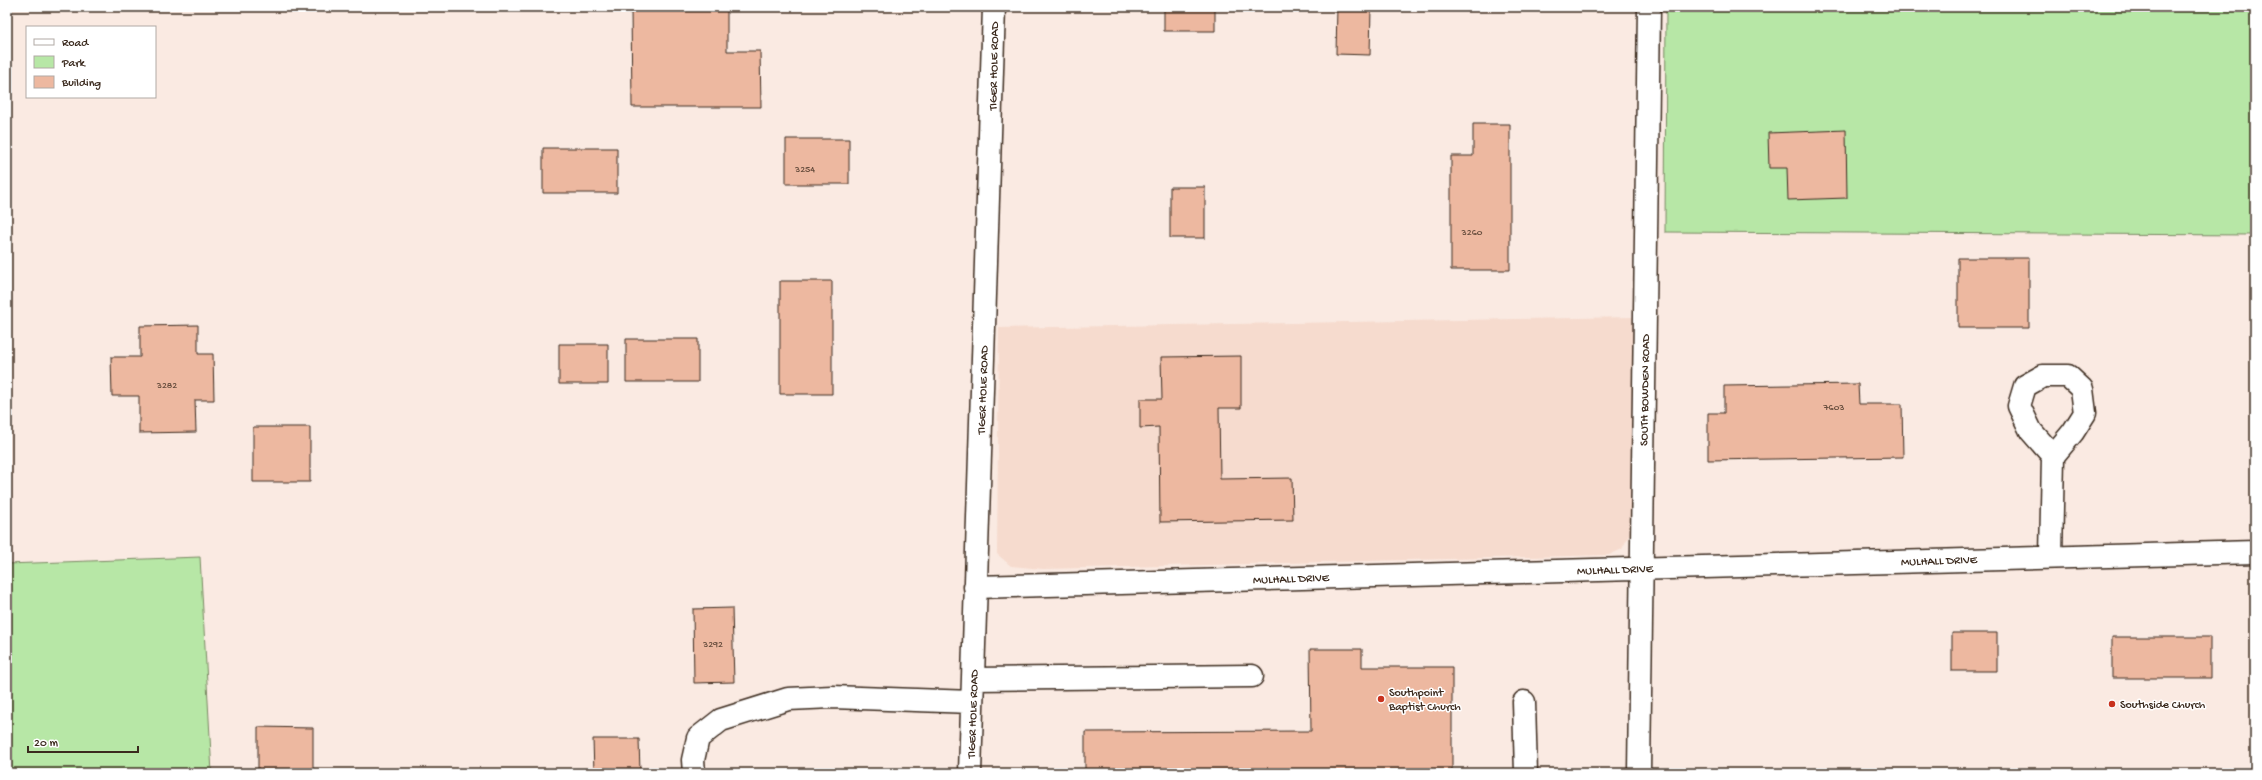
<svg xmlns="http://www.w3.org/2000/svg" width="2262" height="780" font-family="'Gochi Hand',sans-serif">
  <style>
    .built { fill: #f6dbce }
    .green { fill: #b7e7a6; stroke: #798862 }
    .building { fill: #edb8a0; stroke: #3b2a1e }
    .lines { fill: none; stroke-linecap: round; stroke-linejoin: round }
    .minor-casing { stroke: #3b2a1e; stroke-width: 25 }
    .minor { stroke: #fff; stroke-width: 22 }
    .poi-dot { fill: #c8321e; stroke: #fff; stroke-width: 1.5 }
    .labels { text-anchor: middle; stroke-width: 3; stroke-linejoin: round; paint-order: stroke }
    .number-label { font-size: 10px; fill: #684e3e }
    .street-label { font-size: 12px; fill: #3b2a1e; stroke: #fff }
    .poi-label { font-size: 12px; fill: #3b2a1e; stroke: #fff; text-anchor: start }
  </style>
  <rect width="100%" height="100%" fill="#faeae2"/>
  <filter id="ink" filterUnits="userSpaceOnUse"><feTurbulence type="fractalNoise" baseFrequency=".025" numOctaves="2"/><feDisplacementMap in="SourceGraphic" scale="8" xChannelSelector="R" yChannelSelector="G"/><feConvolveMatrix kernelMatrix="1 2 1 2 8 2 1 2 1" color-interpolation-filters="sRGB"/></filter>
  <g filter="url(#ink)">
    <path class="built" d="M1634,317L1632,529L1622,549L1609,555L1043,569L1011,566L997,554L999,328Z"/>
    <path class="green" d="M1666,7H2255V235L1665,232Z
      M200,557L212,773H7V564Z"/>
    <path class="building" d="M631,7H727V51H760L761,107H632Z
      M1164,7H1215V31H1164Z
      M1337,7H1371L1370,55L1336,54Z
      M1473,124H1510V270H1451V156H1473Z
      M1846,130L1847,198L1788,200L1787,168H1769L1768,133Z
      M786,139H849V184H786Z
      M543,148H617V193H543Z
      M1170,187H1205V238H1170Z
      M1958,258H2029V328H1958Z
      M780,281H832V394H780Z
      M198,325V354H213L214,400H195L196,432L139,433V396H112L111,357H140V326Z
      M626,339H698V382H626Z
      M559,344H608V384H559Z
      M1241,356V408H1219L1220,479L1292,478L1293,520L1160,522L1159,427L1140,428V399H1162L1161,357Z
      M1858,384L1859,404H1902L1903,457L1708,460V413H1724V386Z
      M253,427H310V482H253Z
      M732,608L734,682L694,683L693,609Z
      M1952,633H1997V671H1952Z
      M2112,637H2210V678H2112Z
      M1310,649H1362V667H1452V773H1085V732L1311,731Z
      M258,727L313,728V773H258Z
      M593,739H639L640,773H594Z"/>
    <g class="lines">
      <defs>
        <path id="minor" d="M2051,557L2053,456L2073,432L2085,413L2082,389L2068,376H2043L2025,386L2019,406L2031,431L2053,456
          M975,587L2255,552
          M973,679L1252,676
          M1524,702L1526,773
          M694,773L693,760L698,738L721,720L788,699L832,697L972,702
          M970,773L994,7
          M1639,773L1649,7"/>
      </defs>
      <use href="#minor" class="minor-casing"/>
      <use href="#minor" class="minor"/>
    </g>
  </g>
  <g class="poi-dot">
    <circle cx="1381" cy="699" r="4"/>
    <circle cx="2112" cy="704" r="4"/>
  </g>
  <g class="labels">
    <g class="number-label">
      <text x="805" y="172">3254</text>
      <text x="1472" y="235">3260</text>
      <text x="167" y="388">3282</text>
      <text x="1834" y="410">7603</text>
      <text x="713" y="647">3292</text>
    </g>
    <g class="street-label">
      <text transform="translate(993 66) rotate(-89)" y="4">TIGER HOLE ROAD</text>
      <text transform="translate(982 390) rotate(-88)" y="4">TIGER HOLE ROAD</text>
      <text transform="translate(1644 390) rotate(-89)" y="4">SOUTH BOWDEN ROAD</text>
      <text transform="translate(1939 560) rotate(-2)" y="4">MULHALL DRIVE</text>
      <text transform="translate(1615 569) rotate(-2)" y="4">MULHALL DRIVE</text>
      <text transform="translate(1291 578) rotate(-2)" y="4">MULHALL DRIVE</text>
      <text transform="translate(972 714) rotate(-88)" y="4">TIGER HOLE ROAD</text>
    </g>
    <g class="poi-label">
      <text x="1389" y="696">Southpoint<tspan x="1389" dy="14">Baptist Church</tspan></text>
      <text x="2120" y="708">Southside Church</text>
    </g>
  </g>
  <rect width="2262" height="780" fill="none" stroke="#fff" stroke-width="24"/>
  <rect x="12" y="12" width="2238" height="756" fill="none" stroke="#3b2a1e" stroke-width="1.5" filter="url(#ink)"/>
  <rect x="26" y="26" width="130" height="72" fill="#ffffff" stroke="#b1aaa5"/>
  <rect x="34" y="39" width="20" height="6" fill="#ffffff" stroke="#b1aaa5"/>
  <text x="62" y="46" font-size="12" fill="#3b2a1e">Road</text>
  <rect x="34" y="56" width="20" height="12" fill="#b7e7a6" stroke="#b1aaa5"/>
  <text x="62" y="66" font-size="12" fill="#3b2a1e">Park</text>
  <rect x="34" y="76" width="20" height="12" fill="#edb8a0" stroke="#b1aaa5"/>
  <text x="62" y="86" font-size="12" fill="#3b2a1e">Building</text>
  <path d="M28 746v6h110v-6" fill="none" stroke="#3b2a1e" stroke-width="2"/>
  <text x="34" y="746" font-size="12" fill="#3b2a1e" stroke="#ffffff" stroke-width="3" paint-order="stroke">20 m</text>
</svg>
